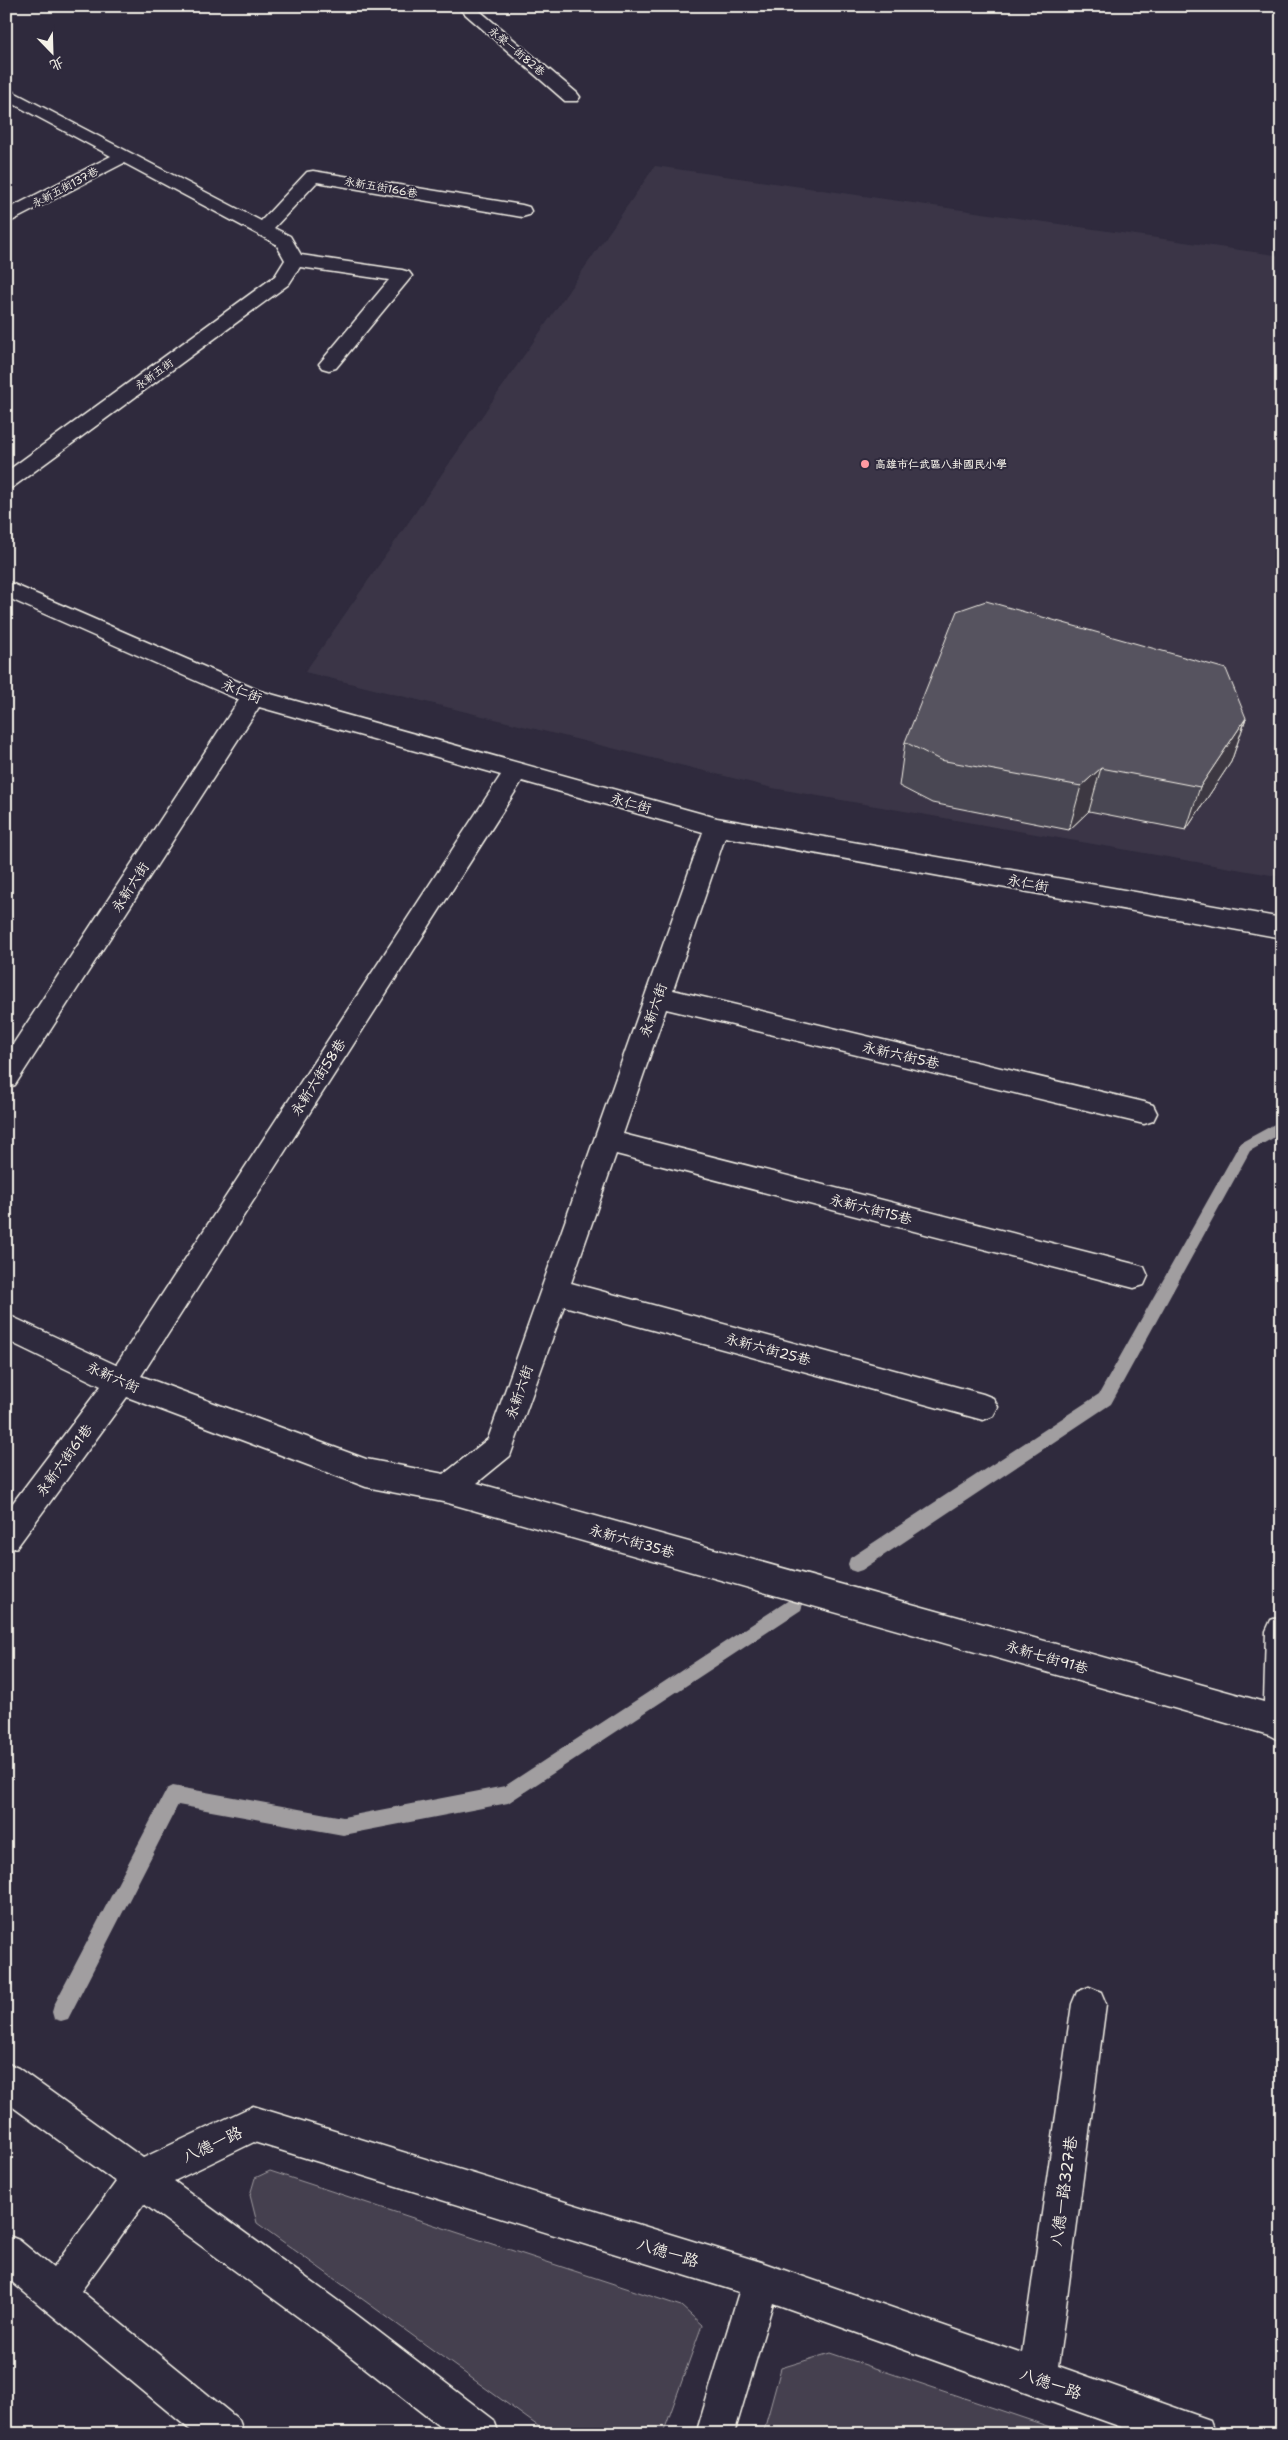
<svg xmlns="http://www.w3.org/2000/svg" width="1288" height="2440" font-family="'Shantell Sans','LXGW WenKai TC',sans-serif">
  <style>
    .built { fill: #3b3647 }
    .green { fill: #454050; stroke: #9c989c }
    .lines { fill: none; stroke-linecap: round; stroke-linejoin: round }
    .stream { fill: #a19ea0; fill-rule: evenodd }
    .minor-casing { stroke: #f4f1e8; stroke-width: 3 }
    .minor { fill: #2f2a3d; fill-rule: evenodd }
    .wall { fill: #4a4752; stroke: #f4f1e8 }
    .shaded-wall { fill: #3c3942; stroke: #f4f1e8 }
    .building { fill: #56525f; stroke: #f4f1e8 }
    .poi-dot { fill: #ff9aa2; stroke: #2f2a3d; stroke-width: 2 }
    .labels { text-anchor: middle; stroke-width: 4; stroke-linejoin: round; paint-order: stroke }
    .far-street-label { font-size: 11px; fill: #f4f1e8; stroke: #2f2a3d }
    .far-poi-label { font-size: 11px; font-weight: bold; fill: #f4f1e8; stroke: #2f2a3d; text-anchor: start }
    .street-label { font-size: 14px; fill: #f4f1e8; stroke: #2f2a3d }
    .near-street-label { font-size: 16px; fill: #f4f1e8; stroke: #2f2a3d }
  </style>
  <rect width="100%" height="100%" fill="#2f2a3d"/>
  <filter id="ink" filterUnits="userSpaceOnUse"><feTurbulence type="fractalNoise" baseFrequency=".02" numOctaves="2"/><feDisplacementMap in="SourceGraphic" scale="10" xChannelSelector="R" yChannelSelector="G"/><feConvolveMatrix kernelMatrix="1 2 1 2 8 2 1 2 1" color-interpolation-filters="sRGB"/></filter>
  <g filter="url(#ink)">
    <path class="built" d="M655,166L1282,256V877L773,788L305,672Z"/>
    <path class="green" d="M270,2171L681,2306L702,2325L663,2434H549L257,2223L250,2195L255,2178Z
      M830,2353L1071,2434H763L781,2368Z"/>
    <g class="lines">
      <path class="stream" d="M1282,1120V1133L1250,1151L1111,1404L862,1570L856,1572L850,1570L848,1564L850,1558L1099,1394L1240,1143Z
        M795,1596L801,1598L803,1604L801,1610L508,1803L343,1835L178,1805L68,2019L61,2021L54,2019L52,2012L54,2005L167,1789L173,1786L343,1817L505,1786Z"/>
      <defs>
        <path id="minor" d="M456,6H474L577,93L580,97L577,101H565Z
          M6,88L261,221L307,172L313,171L522,205L529,207L531,211L529,215L522,217L317,182L274,228L290,236L301,255L402,270L409,272L412,276L336,368L329,370L322,368L319,364L389,280L300,267L289,284L13,487L6,489V472L275,276L285,260L276,244L124,163L6,224V210L111,156L6,100Z
          M6,581L260,691L717,818L1282,918V938L725,837L673,990L1144,1102L1153,1105L1157,1113L1153,1121L1144,1124L666,1009L623,1134L1134,1264L1144,1267L1148,1276L1144,1285L1134,1288L616,1154L571,1283L983,1394L993,1398L998,1407L993,1416L983,1420L564,1306L510,1456L477,1483L1264,1702L1266,1631L1271,1620L1282,1616V1742L1269,1735L448,1503L366,1487L127,1397L17,1547L6,1551V1512L101,1386L6,1340V1314L116,1365L501,775L259,707L15,1085L6,1088V1055L239,700L6,597ZM522,781L703,832L488,1439L444,1474L366,1459L141,1376Z
          M1089,1987L1101,1992L1106,2004L1058,2366L1210,2420L1215,2434H1141L773,2303L734,2434H696L739,2292L254,2142L174,2181L353,2312L494,2420L499,2434H449L327,2338L144,2204L81,2291L239,2420L244,2434H195L6,2277V2235L19,2240L53,2268L116,2182L6,2102V2063L18,2068L143,2158L253,2106L761,2262L1022,2353L1072,2004L1077,1992Z"/>
      </defs>
      <use href="#minor" class="minor-casing"/>
      <use href="#minor" class="minor"/>
    </g>
    <path class="wall" d="M1246,718L1231,762L1186,830L1089,811L1069,830L932,803L899,786L905,742Z"/>
    <path class="shaded-wall" d="M1246,718L1231,762L1186,830L1200,787Z
      M1101,768L1089,811L1069,830L1081,786Z"/>
    <path class="building" d="M986,601L1226,669L1246,718L1200,787L1101,768L1081,786L940,760L905,742L957,611Z"/>
  </g>
  <circle class="poi-dot" cx="865" cy="464" r="5"/>
  <g class="labels">
    <g class="far-street-label">
      <text transform="translate(517 51) rotate(40)" y="4">永榮一街82巷</text>
      <text transform="translate(65 187) rotate(-28)" y="4">永新五街137巷</text>
      <text transform="translate(381 187) rotate(10)" y="4">永新五街166巷</text>
      <text transform="translate(154 374) rotate(-36)" y="4">永新五街</text>
    </g>
    <g class="far-poi-label">
      <text x="875" y="468">高雄市仁武區八卦國民小學</text>
    </g>
    <g class="street-label">
      <text transform="translate(242 691) rotate(22)" y="5">永仁街</text>
      <text transform="translate(631 803) rotate(16)" y="5">永仁街</text>
      <text transform="translate(1028 883) rotate(10)" y="5">永仁街</text>
      <text transform="translate(130 887) rotate(-57)" y="5">永新六街</text>
      <text transform="translate(653 1010) rotate(-71)" y="5">永新六街</text>
      <text transform="translate(901 1055) rotate(13)" y="5">永新六街5巷</text>
      <text transform="translate(318 1077) rotate(-57)" y="5">永新六街58巷</text>
      <text transform="translate(871 1209) rotate(14)" y="5">永新六街15巷</text>
      <text transform="translate(768 1349) rotate(15)" y="5">永新六街25巷</text>
      <text transform="translate(113 1377) rotate(24)" y="5">永新六街</text>
      <text transform="translate(519 1392) rotate(-71)" y="5">永新六街</text>
      <text transform="translate(64 1460) rotate(-54)" y="5">永新六街61巷</text>
      <text transform="translate(632 1541) rotate(16)" y="5">永新六街35巷</text>
      <text transform="translate(1047 1657) rotate(16)" y="5">永新七街91巷</text>
    </g>
    <g class="near-street-label">
      <text transform="translate(212 2144) rotate(-25)" y="6">八德一路</text>
      <text transform="translate(1063 2191) rotate(-82)" y="6">八德一路327巷</text>
      <text transform="translate(668 2252) rotate(17)" y="6">八德一路</text>
      <text transform="translate(1051 2383) rotate(19)" y="6">八德一路</text>
    </g>
  </g>
  <rect width="1288" height="2440" fill="none" stroke="#2f2a3d" stroke-width="25"/>
  <rect x="12" y="12" width="1263" height="2415" fill="none" stroke="#f4f1e8" stroke-width="2" filter="url(#ink)"/>
  <g transform="translate(52 52) rotate(157)" stroke="#2f2a3d" stroke-width="4" paint-order="stroke">
  <path d="M0-4L9 19L0 12L-9 19Z" fill="#f4f1e8"/>
  <text y="-8" font-size="14" font-weight="bold" text-anchor="middle" fill="#f4f1e8">北</text>
  </g>
</svg>
